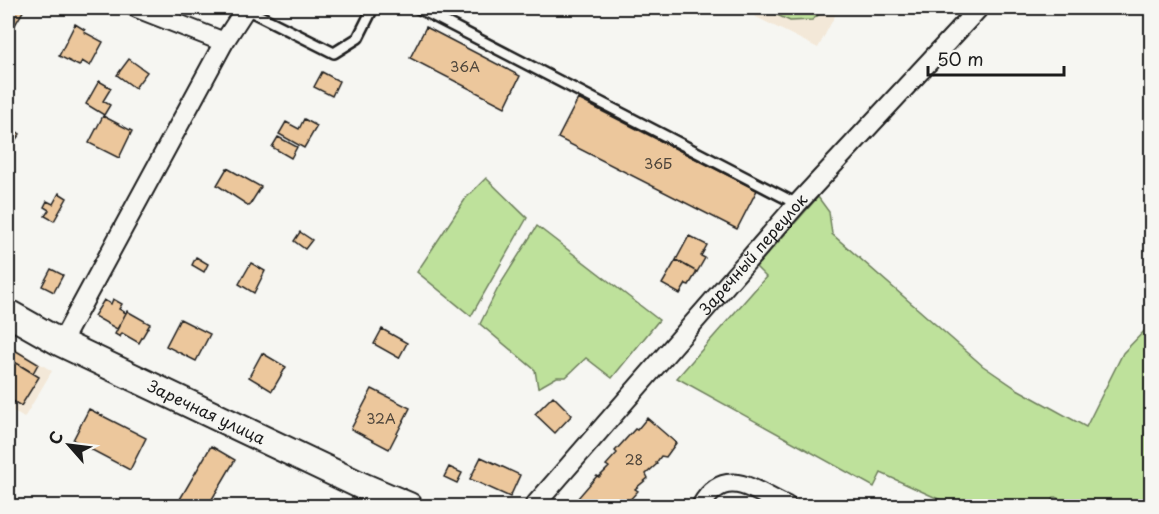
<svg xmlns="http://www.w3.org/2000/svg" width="1159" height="514" font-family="'Playpen Sans',sans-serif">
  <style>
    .built { fill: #f3e8d8 }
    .green { fill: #bee19b; stroke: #6d7e5c; stroke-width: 1.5 }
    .building { fill: #ecc79c; stroke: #1c1c1c; stroke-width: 1.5 }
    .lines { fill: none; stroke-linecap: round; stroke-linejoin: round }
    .service-casing { stroke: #1c1c1c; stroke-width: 14 }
    .minor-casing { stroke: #1c1c1c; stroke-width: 22 }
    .secondary-casing { stroke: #1c1c1c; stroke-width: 30 }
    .service { stroke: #f6f6f2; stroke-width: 9 }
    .minor { stroke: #f6f6f2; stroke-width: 18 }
    .secondary { stroke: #f6f6f2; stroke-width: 26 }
    .labels { text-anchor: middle; stroke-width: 4.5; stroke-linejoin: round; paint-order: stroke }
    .number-label { font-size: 14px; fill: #50473c }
    .street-label { font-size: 16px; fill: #1c1c1c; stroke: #f6f6f2 }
  </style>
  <rect width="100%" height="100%" fill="#f6f6f2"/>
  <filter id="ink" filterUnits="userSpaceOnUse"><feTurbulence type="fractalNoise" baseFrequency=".0167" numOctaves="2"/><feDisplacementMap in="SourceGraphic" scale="12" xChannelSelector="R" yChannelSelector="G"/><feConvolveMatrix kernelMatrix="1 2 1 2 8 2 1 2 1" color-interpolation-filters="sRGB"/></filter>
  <g filter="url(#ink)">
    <path class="built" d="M738,8H839L818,48Z
      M8,344L52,371L24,418L8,408Z"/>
    <path class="green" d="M762,8H827L812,20L790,21Z
      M486,178L527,218L471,316L417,272L466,198Z
      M818,197L829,212L832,234L983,366L1017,389L1086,427L1123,353L1151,324V506H1066L1067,503L1055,497L1048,506H954L881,473L874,487L677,378L766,277L756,267Z
      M537,226L659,320L612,378L586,358L566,377H557L538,388L535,370L480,324L498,288Z"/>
    <path class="building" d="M8,8H25L15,25L8,21Z
      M75,24L85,30L84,32L103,42L90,66L82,61L79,66L59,56Z
      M426,27L520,76L505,107L410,58Z
      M129,59L147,72L135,88L117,75Z
      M322,72L339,81L332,96L314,87Z
      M99,81L111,88L103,101L110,105L104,115L86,104Z
      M578,99L757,190L737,229L558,138Z
      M103,116L132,131L119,158L89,143Z
      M304,119L317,126L304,148L279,134L286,122L299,129Z
      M10,127L20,134L14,142L8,138V131Z
      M278,137L297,147L291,158L272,147Z
      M227,168L261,187L249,206L217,185Z
      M59,193L67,198L54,221L45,216L49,210L44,207L47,201L53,204Z
      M300,232L312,240L305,249L294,241Z
      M689,236L707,245L701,256L705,258L697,272L676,260Z
      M196,257L208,264L204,272L192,265Z
      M676,260L697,272L689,285L686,284L680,294L662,284Z
      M251,263L265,271L254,293L239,284Z
      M51,269L63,275L54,292L42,286Z
      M113,299L122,304L119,309L126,313L117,329L94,316L104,300L111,304Z
      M127,311L150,324L139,343L122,333L120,337L115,334Z
      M180,319L210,334L196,361L166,346Z
      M382,329L407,343L399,358L374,344Z
      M8,346L38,364L33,373L8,358Z
      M262,353L286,367L272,391L249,377Z
      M8,358L39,377L21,406L8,398Z
      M372,389L410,408L389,449L351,429Z
      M553,396L572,415L555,433L535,414Z
      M89,409L146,438L130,470L73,440Z
      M647,418L676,443L666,457L661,456L656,463L657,464L646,474L648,478L635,489L638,491L624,506H573L578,501L577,499L597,476L599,477L609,467L606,465L617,453L615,451L635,429L637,430Z
      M211,446L235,460L208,506H176Z
      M481,457L520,475L510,497L470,479Z
      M449,467L462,473L457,483L444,477Z"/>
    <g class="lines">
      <defs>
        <path id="service" d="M244,8L334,53L358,38L373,8
          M418,8L797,204"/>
        <g id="minor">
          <path d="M137,8L224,42"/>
          <path d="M61,343L224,42L246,8"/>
          <path id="s1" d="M534,506L797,204L979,8"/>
          <path d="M701,506C725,464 754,491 787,506"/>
        </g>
        <g id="secondary">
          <path id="s2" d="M8,313L61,343L362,486L409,506"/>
        </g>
      </defs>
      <use href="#service" class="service-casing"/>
      <use href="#minor" class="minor-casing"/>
      <use href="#secondary" class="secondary-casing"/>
      <use href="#service" class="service"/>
      <use href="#minor" class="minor"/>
      <use href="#secondary" class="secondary"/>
    </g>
  </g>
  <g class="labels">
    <g class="number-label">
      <text x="465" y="72">36А</text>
      <text x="658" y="169">36Б</text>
      <text x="381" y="424">32А</text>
      <text x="634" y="465">28</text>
    </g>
    <g class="street-label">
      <text dy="6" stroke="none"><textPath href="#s1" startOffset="334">Заречный переулок</textPath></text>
      <text dy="6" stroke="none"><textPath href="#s2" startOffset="222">Заречная улица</textPath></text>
    </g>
  </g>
  <rect width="1159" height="514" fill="none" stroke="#f6f6f2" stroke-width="30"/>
  <rect x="15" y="15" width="1129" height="484" fill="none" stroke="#1c1c1c" stroke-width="2" filter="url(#ink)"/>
  <g transform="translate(69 445) rotate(298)" stroke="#f6f6f2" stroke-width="4.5" paint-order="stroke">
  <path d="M0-4.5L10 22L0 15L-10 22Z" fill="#1c1c1c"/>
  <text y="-9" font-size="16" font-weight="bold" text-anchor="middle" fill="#1c1c1c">С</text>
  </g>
  <path d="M928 66v9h136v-9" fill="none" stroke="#1c1c1c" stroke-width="3"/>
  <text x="937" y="66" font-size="18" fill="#1c1c1c" stroke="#f6f6f2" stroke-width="4.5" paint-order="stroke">50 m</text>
</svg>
